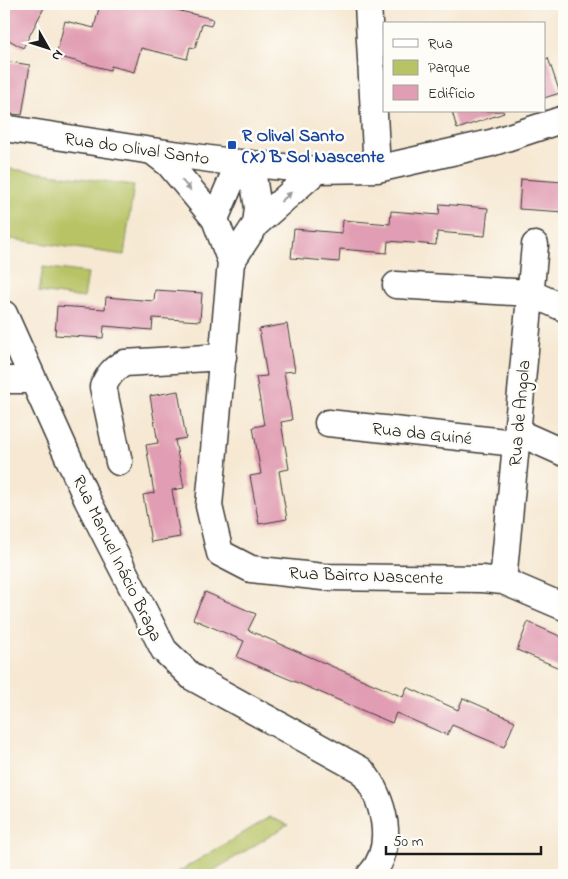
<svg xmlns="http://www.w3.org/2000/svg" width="568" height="879" font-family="'Indie Flower',sans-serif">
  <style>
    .green { fill: #b7c365; stroke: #6a7040 }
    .building { fill: #e19db3 }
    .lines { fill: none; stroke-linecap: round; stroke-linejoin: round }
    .minor-casing { stroke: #3d3b37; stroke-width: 29 }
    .minor { stroke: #fff; stroke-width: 26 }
    .oneway { fill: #999 }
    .transit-dot { fill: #1a4fb4; stroke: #fdfcf7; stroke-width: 2 }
    .labels { text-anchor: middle; stroke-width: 5; stroke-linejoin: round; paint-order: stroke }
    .transit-label { font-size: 18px; font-weight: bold; fill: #164399; stroke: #fdfcf7; text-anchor: start }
    .street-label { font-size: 18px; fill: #1c1c1c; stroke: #fdfcf7 }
  </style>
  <rect width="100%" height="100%" fill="#fdfcf7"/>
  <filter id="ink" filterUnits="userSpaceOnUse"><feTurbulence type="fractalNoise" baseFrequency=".02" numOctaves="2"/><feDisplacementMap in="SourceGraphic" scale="10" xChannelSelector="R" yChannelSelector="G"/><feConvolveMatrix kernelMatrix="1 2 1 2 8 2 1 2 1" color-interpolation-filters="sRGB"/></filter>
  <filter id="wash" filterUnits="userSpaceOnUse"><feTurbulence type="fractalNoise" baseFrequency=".0096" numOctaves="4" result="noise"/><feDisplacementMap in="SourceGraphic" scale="20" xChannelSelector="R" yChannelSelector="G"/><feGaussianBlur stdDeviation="1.12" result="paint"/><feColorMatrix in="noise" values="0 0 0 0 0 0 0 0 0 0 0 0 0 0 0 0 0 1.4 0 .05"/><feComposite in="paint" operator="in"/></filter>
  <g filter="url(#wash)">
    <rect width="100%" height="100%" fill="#f6e8d2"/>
    <path class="green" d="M4,168L134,185L124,255L4,238Z
      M43,267L88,273L84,298L39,292Z
      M270,817L288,825L206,875H173Z"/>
    <g id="blocks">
      <path class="building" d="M4,4H46L23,48L4,37Z
        M100,4H152L213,19L211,26L202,24L195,48L190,47L187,59L141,48L134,72L111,66L110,70L56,56L65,21L94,28Z
        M548,58L560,93L544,98V60Z
        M4,61L30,65L22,115L4,113Z
        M452,111H503L504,113L457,129Z
        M521,179L564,182V212L519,209Z
        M440,204L488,208L485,236L437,232L436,245L388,241L387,253L340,249L339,262L291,258L294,229L342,233L343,220L390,224L391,211L439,215Z
        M155,290L202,293L200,321L153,318L152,330L104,326L103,338L55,335L57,306L105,309L106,297L154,301Z
        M287,324L295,371L284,372L292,420L281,422L289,469L279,471L287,519L259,524L250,476L261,474L253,427L264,425L256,377L267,376L259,329Z
        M178,391L186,438L175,440L184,488L172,490L180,537L151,542L143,495L154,493L146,445L158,443L150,396Z
        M205,592L256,614L248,630L403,697L407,687L458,710L463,698L515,721L504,747L452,725L447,735L396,713L392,723L237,657L244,641L193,619Z
        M528,622L564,638V670L517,650Z"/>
    </g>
  </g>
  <g filter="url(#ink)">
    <use href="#blocks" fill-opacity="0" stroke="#3d3b37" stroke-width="1"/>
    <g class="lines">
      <defs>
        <path id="minor" d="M368,4L377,169
          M4,128L152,151L239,163L317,170L377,169L491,143L564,119
          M152,151L169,164L215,219L231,262L209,506L220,553L251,569L323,577L482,579L503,581L564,607
          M215,219L239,163
          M256,224L317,170
          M231,262L256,224L258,208L251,164
          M396,285L530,293L564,308
          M4,314L87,499L164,650L192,677L361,770C384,797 397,847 370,875
          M4,380H33
          M328,423L516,443
          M517,432L564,453
          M119,462L103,387C108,376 113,368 125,363L223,357
          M503,581L535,245"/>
      </defs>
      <use href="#minor" class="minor-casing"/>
      <use href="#minor" class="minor"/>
    </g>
    <defs><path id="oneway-solid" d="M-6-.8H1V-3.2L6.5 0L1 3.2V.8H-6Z" transform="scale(1.25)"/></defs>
    <g class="oneway">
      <use href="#oneway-solid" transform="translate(186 185) rotate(49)"/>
      <use href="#oneway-solid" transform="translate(286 197) rotate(-42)"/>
    </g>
  </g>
  <rect class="transit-dot" x="227" y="140" width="10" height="10" rx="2.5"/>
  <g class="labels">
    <g class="transit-label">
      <text x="242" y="141">R Olival Santo<tspan x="242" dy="21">(X) B Sol Nascente</tspan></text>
    </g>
    <g class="street-label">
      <text transform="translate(137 148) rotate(8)" y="6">Rua do Olival Santo</text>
      <text transform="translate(519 413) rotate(-85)" y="6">Rua de Angola</text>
      <text transform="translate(422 433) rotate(6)" y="6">Rua da Guiné</text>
      <text transform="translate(118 558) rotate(64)" y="6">Rua Manuel Inácio Braga</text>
      <text transform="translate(366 575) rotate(2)" y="6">Rua Bairro Nascente</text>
    </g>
  </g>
  <rect width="568" height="879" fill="none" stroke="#fdfcf7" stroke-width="20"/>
  <rect x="383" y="22" width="162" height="90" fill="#fdfcf7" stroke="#a3a29f"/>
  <rect x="393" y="39" width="25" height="8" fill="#ffffff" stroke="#a3a29f"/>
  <text x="428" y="48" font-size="15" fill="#1c1c1c">Rua</text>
  <rect x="393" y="60" width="25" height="15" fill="#b7c365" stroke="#a3a29f"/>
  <text x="428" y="72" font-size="15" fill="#1c1c1c">Parque</text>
  <rect x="393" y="85" width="25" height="15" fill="#e19db3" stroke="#a3a29f"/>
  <text x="428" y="98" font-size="15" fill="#1c1c1c">Edifício</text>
  <g transform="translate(48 48) rotate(129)" stroke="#fdfcf7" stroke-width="4" paint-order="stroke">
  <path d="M0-4L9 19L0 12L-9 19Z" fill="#1c1c1c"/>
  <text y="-8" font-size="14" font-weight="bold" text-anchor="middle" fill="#1c1c1c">N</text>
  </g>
  <path d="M386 846v8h155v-8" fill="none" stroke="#1c1c1c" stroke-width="2.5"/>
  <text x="393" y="846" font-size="15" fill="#1c1c1c" stroke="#fdfcf7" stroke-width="4" paint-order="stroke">50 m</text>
</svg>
